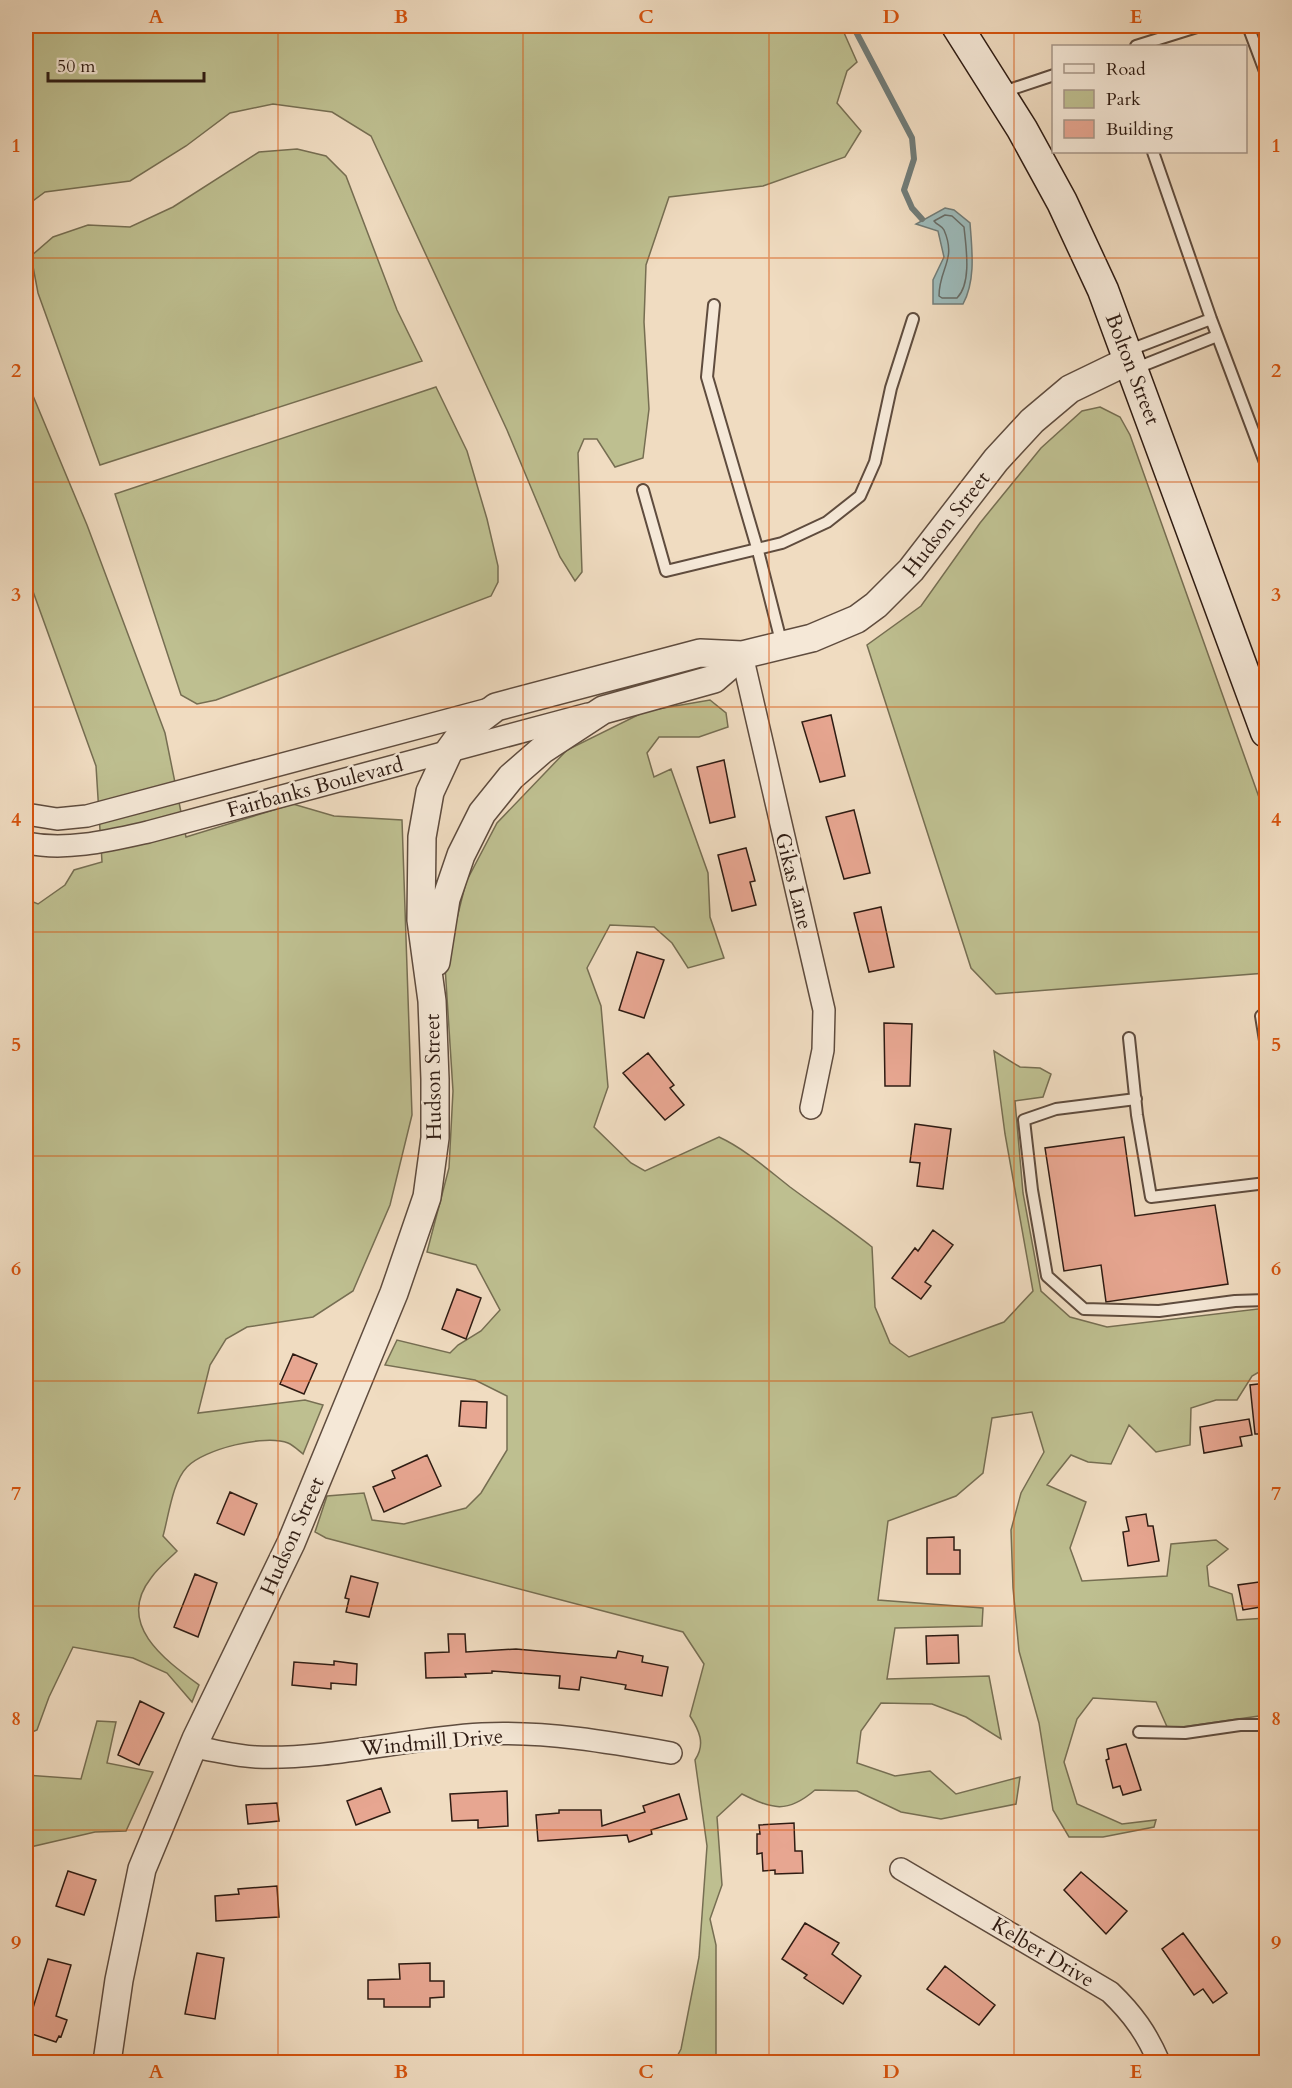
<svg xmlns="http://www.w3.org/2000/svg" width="1292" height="2088" font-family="Cardo,serif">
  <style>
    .green { fill: #bebf90; stroke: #766e52; stroke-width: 1.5 }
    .water { fill: #9cbaba; stroke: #707b77; stroke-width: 1.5 }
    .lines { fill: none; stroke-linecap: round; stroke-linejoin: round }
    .shore { stroke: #666b66; stroke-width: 1.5 }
    .stream { stroke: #707b77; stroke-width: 6 }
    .building { fill: #e7a691; stroke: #2f1c13; stroke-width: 1.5 }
    .service-casing { stroke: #5f4c3e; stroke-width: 14 }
    .minor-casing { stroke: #5f4c3e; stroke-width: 24 }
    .tertiary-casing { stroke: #5f4c3e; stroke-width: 30 }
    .secondary-casing { stroke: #2f1c13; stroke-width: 33 }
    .service { stroke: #f5e8d7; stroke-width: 10 }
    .minor { stroke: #f5e8d7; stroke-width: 21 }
    .tertiary { stroke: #f5e8d7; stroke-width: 27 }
    .secondary { stroke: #f5e8d7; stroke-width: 30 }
    .grid { fill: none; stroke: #d6530d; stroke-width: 1.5; stroke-opacity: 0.55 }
    .labels { text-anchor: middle; stroke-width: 5; stroke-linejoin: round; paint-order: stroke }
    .street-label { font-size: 21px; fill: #2f1c13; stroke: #f5e8d7 }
    .neatline { fill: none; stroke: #d6530d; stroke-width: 2 }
    .grid-label { font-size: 20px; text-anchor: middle; font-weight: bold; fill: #d6530d }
  </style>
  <rect width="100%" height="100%" fill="#f0dcc1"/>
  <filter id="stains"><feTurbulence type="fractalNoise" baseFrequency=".00333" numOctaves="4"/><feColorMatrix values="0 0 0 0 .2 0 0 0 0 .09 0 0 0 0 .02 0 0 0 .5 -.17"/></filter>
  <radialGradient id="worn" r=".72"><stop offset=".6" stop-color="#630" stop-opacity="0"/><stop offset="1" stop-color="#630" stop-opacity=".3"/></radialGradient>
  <path class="green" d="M26,26H841L857,62L847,71L837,103L861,131L845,157L763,186L669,197L646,265L644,322L649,409L643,458L615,467L597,439H584L578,453L582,572L575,581L560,557L507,430L371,136L332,112L273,104L230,113L186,146L130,181L45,192L26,206Z
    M297,149L326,156L346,176L397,310L422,361L100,465L38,293L31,256L53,237L88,225L130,227L173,207L259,152Z
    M26,379L87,525L165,733L186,837L293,804L334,816L402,820L412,1115L390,1205L353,1291L313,1317L247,1327L226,1339L210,1365L198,1413L305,1400L323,1405L303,1454C298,1450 293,1445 288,1443C265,1434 204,1449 187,1467C172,1483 169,1515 163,1536L177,1551C168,1560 158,1568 151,1578C115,1624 165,1660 199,1685L192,1702L167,1673L133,1658L73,1647L49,1697L37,1730L32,1732L26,1746V899L38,904L65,885L74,870L102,862L96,766L26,572Z
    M436,387L467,451L487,519L498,566V582L491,596L216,700L197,704L181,695L115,494Z
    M1100,407L1120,417L1130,435L1266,817V973L996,994L971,968L867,645L921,606L980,523L1041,448L1082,411Z
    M710,700L726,713L728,727L699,737H659L647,753L654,777L671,769L708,873L710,917L724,958L688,968L672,943L654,927L610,925L587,968L601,1006L608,1087L594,1127L631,1163L645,1171L719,1137C745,1149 767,1169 790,1187C817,1207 845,1226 872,1247L875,1307L890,1343L909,1357L1004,1322L1033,1291L1005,1134L994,1051L1020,1067L1040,1068L1051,1074L1043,1097L1015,1101L1023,1193L1041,1291L1070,1317L1107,1327L1266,1308V1368L1252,1376L1237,1400H1216L1191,1408L1190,1445L1156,1452L1129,1425L1111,1464L1088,1462L1071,1455L1047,1485L1086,1502L1070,1548L1082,1581L1167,1576L1171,1544L1216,1540L1228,1549L1207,1566L1209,1586L1232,1594L1237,1620L1266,1618V1715L1168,1729L1156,1702L1093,1698L1077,1719L1064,1762L1077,1804L1122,1824L1156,1820L1154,1827L1103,1837H1069L1053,1810L1039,1723L1019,1651L1013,1588L1011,1530L1021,1493L1044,1452L1032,1412L992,1418L983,1473L956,1496L888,1521L878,1600L983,1608L982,1626L895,1628L887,1679L989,1676L1001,1739L966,1717L932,1704L881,1703L861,1731L857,1763L895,1776L930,1771L956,1794L1020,1777L1016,1804L941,1819L901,1812L857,1791L815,1790C787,1814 772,1809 742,1794L717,1817L722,1885L710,1919L716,1945V2062H674L681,2049L699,1957L707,1846L695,1760C706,1744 699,1730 690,1716L704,1664L683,1632L326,1538L315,1532L327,1496L364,1493L372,1520L404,1524L466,1508L481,1493L507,1450V1396L475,1380L385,1365L397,1340L450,1353L458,1345L481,1331L500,1310L476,1265L427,1252L449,1168L453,1091L445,966L466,882L497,823L567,750L646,711Z
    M97,1721L116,1722L107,1763L153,1772L126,1831L95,1832L26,1848V1775L81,1779Z"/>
  <path class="water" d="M945,208L954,210L970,223C972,250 976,280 963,304H933V280L944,257L938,231L916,224Z"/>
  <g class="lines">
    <path class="shore" d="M945,215L952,216L964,227C966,247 972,283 957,298H942L939,296C939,268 957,260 944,230C942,226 937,225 934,221Z"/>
    <path class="stream" d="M853,26L912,138L914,159L904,190L912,208L922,219"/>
  </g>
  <path class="building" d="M831,715L845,776L820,782L802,722Z
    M724,760L735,817L710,823L697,767Z
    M854,810L870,873L844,879L826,817Z
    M746,848L755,881L750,882L756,905L732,911L718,855Z
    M881,907L894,967L869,972L854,913Z
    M637,952L664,960L644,1018L619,1010Z
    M884,1023L912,1024L910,1086H885Z
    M648,1053L674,1085L670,1088L684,1105L665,1120L623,1073Z
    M915,1124L951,1129L943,1189L917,1186L920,1163L910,1162Z
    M1124,1137L1135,1216L1215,1205L1228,1284L1106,1302L1101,1265L1064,1271L1045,1148Z
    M933,1230L953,1245L925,1282L931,1286L921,1299L892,1278L915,1248L918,1251Z
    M457,1289L481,1298L466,1339L442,1329Z
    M293,1354L317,1364L304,1394L280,1384Z
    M1266,1383V1434H1255L1250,1385Z
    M461,1401L487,1402L486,1428L459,1426Z
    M1249,1419L1252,1435L1240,1437L1242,1446L1204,1453L1200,1427Z
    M427,1455L441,1486L384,1512L373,1487L395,1478L392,1471Z
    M230,1492L257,1504L244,1535L217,1523Z
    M1146,1514L1148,1526H1153L1159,1561L1128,1566L1123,1532L1129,1531L1126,1517Z
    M954,1537V1550H960V1574H927V1538Z
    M195,1574L217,1583L198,1637L174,1627Z
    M351,1576L378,1583L369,1617L346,1612L349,1599L345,1598Z
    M1266,1581V1606L1243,1610L1238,1585Z
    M448,1634H465L466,1652L516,1649L616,1658L618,1651L643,1656L642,1662L668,1667L662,1696L625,1689L626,1685L581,1677L579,1690L559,1688L560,1676L492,1671V1673L465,1674L466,1677L426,1678L425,1653L449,1652Z
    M958,1635L959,1663L927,1664L926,1636Z
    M334,1661L357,1664L356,1685L331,1683V1689L292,1685L294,1662L334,1665Z
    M140,1701L164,1713L139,1765L118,1755Z
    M1126,1744L1141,1790L1123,1795L1120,1786L1113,1788L1106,1760L1109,1759L1107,1749Z
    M381,1788L390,1812L356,1825L347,1801Z
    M507,1791L508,1826L478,1828V1820L452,1821L450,1794Z
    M679,1794L687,1819L651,1830L652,1834L629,1842L627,1835L538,1841L536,1815L559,1813V1810H601L602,1826L645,1812L643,1806Z
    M277,1803L279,1821L248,1824L246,1805Z
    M794,1823L795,1851H802L803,1873L775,1874V1870L763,1871L762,1853L757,1854V1834H760L759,1825Z
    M68,1871L96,1880L84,1915L56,1906Z
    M1081,1872L1127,1911L1106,1934L1064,1890Z
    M277,1886L279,1917L216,1921L215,1896L239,1894L238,1889Z
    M805,1923L839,1943L832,1954L861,1976L843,2004L804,1978L807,1975L782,1959Z
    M1183,1933L1227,1993L1213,2003L1203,1989L1194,1995L1162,1949Z
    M197,1953L224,1958L215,2019L185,2014Z
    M48,1959L71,1965L56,2016L67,2020L61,2037L59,2036L56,2042L26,2032V2024L31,2007L33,2008Z
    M430,1963V1981H444V1997L430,1998V2007H384V1999H368V1980L400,1979L399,1964Z
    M945,1966L995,2005L979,2025L927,1989Z"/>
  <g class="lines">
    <defs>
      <path id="service" d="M1248,26L1266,74
        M1136,46L1200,26
        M1003,92L1054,75
        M1153,152L1211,319L1266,465
        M714,305L707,377L758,551L782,645
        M1127,351L1211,319
        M1134,369L1217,336
        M643,490L666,571L782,543L827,522L860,496L875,462L891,388L913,319
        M1261,1016L1266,1047
        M1129,1038L1137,1115L1151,1197L1266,1183
        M1136,1099L1056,1109L1024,1120L1032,1190L1047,1276L1084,1309L1159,1311L1235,1301L1266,1300
        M1139,1732L1185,1733L1240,1725H1266"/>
      <path id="minor" d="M742,655L824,1010L823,1050L811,1108
        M26,814L57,819L87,816L489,709
        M26,843C67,851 108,841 148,832L588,714
        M193,1747C214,1750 235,1756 256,1757C331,1760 406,1738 482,1734C545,1731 609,1742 671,1753
        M901,1869L1110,1992C1133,2014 1147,2034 1159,2062"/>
      <path id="tertiary" d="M436,962L446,899L461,855L482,813L511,777L542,750L603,710L714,679L742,655
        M107,2062L119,1980L142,1869L196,1739L291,1543L394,1293L427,1197L435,1138V1079L432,1001L421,920L422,837L430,792L449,751L462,733L496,707L700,653L742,655L812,638L857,619L876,605L911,570L996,460L1032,421L1070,389L1130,360"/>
      <path id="secondary" d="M957,26L1022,129L1062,202L1103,290L1266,732"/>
    </defs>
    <use href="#service" class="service-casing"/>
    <use href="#minor" class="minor-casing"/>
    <use href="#tertiary" class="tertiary-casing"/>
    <use href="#secondary" class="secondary-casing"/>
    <use href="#service" class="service"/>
    <use href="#minor" class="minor"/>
    <use href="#tertiary" class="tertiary"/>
    <use href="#secondary" class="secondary"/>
  </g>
  <path class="grid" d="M278,26V2062M523,26V2062M769,26V2062M1014,26V2062M26,258H1266M26,482H1266M26,707H1266M26,932H1266M26,1156H1266M26,1381H1266M26,1606H1266M26,1830H1266"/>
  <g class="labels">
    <g class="street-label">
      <text transform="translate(1133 369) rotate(69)" y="7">Bolton Street</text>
      <text transform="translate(946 524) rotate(-52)" y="7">Hudson Street</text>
      <text transform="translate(315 787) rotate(-15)" y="7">Fairbanks Boulevard</text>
      <text transform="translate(794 881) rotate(76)" y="7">Gikas Lane</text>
      <text transform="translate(433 1077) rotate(-91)" y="7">Hudson Street</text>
      <text transform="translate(292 1536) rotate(-66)" y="7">Hudson Street</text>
      <text transform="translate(432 1742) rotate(-5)" y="7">Windmill Drive</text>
      <text transform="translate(1043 1952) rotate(31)" y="7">Kelber Drive</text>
    </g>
  </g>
  <rect width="1292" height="2088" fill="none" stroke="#f0dcc1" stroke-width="66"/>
  <rect x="1052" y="45" width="195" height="108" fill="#f5e8d7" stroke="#a69689" stroke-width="1.5"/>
  <rect x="1064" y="64" width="30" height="9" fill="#f5e8d7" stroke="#a69689" stroke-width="1.5"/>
  <text x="1106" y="75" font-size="18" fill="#2f1c13">Road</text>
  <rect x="1064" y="90" width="30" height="18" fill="#bebf90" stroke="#a69689" stroke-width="1.5"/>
  <text x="1106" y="105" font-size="18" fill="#2f1c13">Park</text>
  <rect x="1064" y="120" width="30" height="18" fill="#e7a691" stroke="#a69689" stroke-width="1.5"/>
  <text x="1106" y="135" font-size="18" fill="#2f1c13">Building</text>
  <path d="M48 72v9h156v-9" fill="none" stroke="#2f1c13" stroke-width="3"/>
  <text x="57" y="72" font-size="18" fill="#2f1c13" stroke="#f5e8d7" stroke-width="4.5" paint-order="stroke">50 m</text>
  <rect x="33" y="33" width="1226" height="2022" class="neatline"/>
  <g class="grid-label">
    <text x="156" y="23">A</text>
    <text x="401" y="23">B</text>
    <text x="646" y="23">C</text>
    <text x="891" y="23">D</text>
    <text x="1136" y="23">E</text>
    <text x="16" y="152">1</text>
    <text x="1276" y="152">1</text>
    <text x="16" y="377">2</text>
    <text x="1276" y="377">2</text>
    <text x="16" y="601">3</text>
    <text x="1276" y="601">3</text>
    <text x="16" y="826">4</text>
    <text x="1276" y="826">4</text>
    <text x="16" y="1051">5</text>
    <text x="1276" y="1051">5</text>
    <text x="16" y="1275">6</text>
    <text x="1276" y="1275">6</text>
    <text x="16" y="1500">7</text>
    <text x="1276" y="1500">7</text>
    <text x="16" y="1725">8</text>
    <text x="1276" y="1725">8</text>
    <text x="16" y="1949">9</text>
    <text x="1276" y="1949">9</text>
    <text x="156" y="2078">A</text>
    <text x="401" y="2078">B</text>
    <text x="646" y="2078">C</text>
    <text x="891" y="2078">D</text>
    <text x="1136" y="2078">E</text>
  </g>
  <rect width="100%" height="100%" filter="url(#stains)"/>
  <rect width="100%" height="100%" fill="url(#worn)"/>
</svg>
